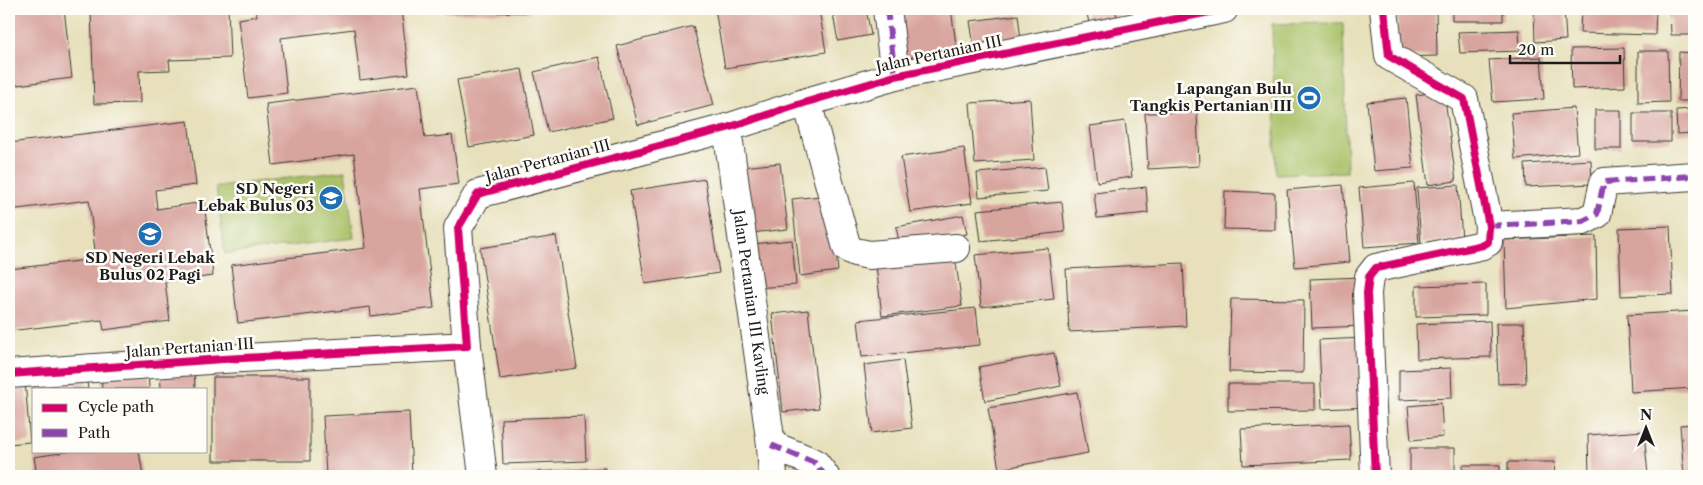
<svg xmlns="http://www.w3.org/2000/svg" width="1703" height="485" font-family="'Libre Caslon Text',serif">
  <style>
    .pitch { fill: #a9c167; stroke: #626e42 }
    .building { fill: #d8a49e }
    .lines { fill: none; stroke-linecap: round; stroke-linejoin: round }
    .minor-casing { stroke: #3a3934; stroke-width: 30 }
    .minor { stroke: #fff; stroke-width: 28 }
    .quiet { stroke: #8e44ad; stroke-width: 6; stroke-dasharray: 12 6; stroke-linecap: butt }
    .cycleway-casing { stroke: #fdfcf7; stroke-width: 11 }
    .cycleway { stroke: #d6006c; stroke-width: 8 }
    .labels { text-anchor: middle; stroke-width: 5; stroke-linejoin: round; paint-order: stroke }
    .street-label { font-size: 15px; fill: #1c1c1c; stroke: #fdfcf7 }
    .poi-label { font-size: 15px; font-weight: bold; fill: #1c1c1c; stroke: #fdfcf7; text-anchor: end }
  </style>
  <rect width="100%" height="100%" fill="#fdfcf7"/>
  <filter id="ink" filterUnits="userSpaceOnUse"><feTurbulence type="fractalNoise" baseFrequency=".02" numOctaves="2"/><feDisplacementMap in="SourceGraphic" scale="10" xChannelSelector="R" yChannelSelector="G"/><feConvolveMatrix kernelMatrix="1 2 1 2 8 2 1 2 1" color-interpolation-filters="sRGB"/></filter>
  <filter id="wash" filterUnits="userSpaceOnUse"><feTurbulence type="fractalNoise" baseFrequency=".0096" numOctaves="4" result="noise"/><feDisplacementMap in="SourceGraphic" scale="20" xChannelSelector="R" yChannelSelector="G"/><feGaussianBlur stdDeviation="1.12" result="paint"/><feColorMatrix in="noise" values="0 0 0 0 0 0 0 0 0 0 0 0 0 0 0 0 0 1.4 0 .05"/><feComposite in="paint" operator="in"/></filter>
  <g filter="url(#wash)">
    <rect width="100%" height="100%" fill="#e7e0bb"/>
    <path class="pitch" d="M1343,23L1347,172L1276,174L1272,24Z
      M345,171L354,238L225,254L216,187Z"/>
    <g id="blocks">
      <path class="building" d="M9,9H64L72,78L9,86Z
        M91,9H228L230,58L169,60L170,70L139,71L140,103L94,104Z
        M256,9H401L409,74L360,80L354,29L281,38L287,93L248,98L238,19L257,16Z
        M445,9H531V12L445,13Z
        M715,9H819L826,52L725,68Z
        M832,9H866L871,35L838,41Z
        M936,9H951L957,51L905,58L899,14Z
        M1086,9H1115L1117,17L1089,23Z
        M1398,9H1436L1437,56L1399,57Z
        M1452,9H1503V21H1452Z
        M1534,9H1564L1566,40L1535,42Z
        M1581,9H1656L1655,35L1580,33Z
        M1670,9H1694V35H1671Z
        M1018,15L1021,40L974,46L970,21Z
        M693,26L714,105L638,125L617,46Z
        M1519,30L1520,51L1460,53L1458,32Z
        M1624,48L1625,87L1572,89L1571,49Z
        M1638,51H1668L1669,102L1638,103Z
        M1679,52L1694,53V101H1678Z
        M599,57L613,118L548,132L534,72Z
        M1541,57L1544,99L1493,102L1489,60Z
        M522,69L534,135L469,147L457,80Z
        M418,85L425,138L452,135L459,184L420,189L434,308L371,316L370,307L238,323L231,265L366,248L354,154L273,165L266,104Z
        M1444,91L1456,181L1428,185L1416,95Z
        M1406,98L1413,168L1374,171L1367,102Z
        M1030,99L1034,160L975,164L970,103Z
        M1574,108L1578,153L1515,159L1511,113Z
        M1694,109V133L1677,134L1676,110Z
        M1595,110H1621V149H1595Z
        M1197,112L1199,166L1148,169L1145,113Z
        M1633,113H1671V142H1633Z
        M188,121L196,185L155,190L157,209L204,202L213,276L165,282L170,321L104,330L102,320L9,331V269L96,259L89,200L9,210V143Z
        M1125,121L1132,177L1097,182L1090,126Z
        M964,148L972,203L910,212L901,157Z
        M1591,160L1592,184L1526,187L1525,164Z
        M780,163L788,229L751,233L743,167Z
        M1045,167L1048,191L979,197L977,173Z
        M705,179L719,273L645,284L630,191Z
        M1414,183L1419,243L1364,247L1359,188Z
        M1343,185L1350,262L1295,267L1287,190Z
        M1458,185L1462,240L1421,243L1417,188Z
        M1146,187L1148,213L1097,218L1094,193Z
        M1225,191L1275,193V230L1224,229Z
        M830,195L838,271L800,276L792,199Z
        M1062,202L1065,232L981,241L977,210Z
        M963,215L967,234L900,246L896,227Z
        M1670,226L1673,294L1621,296L1619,228Z
        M556,236L577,368L500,379L480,248Z
        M1596,236L1597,299L1506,308L1504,240Z
        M792,240L796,285L755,288L752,244Z
        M1048,248L1054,299L981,307L975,255Z
        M955,256L962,306L882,316L876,265Z
        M1183,263L1186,326L1069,332L1066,269Z
        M1363,277L1364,326L1312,328L1310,279Z
        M1486,284V315L1416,317V286Z
        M1231,299L1304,300L1303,373L1229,372Z
        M976,308L980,345L862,357L858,320Z
        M808,310L819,408L783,412L772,314Z
        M1694,311V388L1631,392L1627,315Z
        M1490,321L1491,357L1417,359L1416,324Z
        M1496,323H1524L1526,383L1498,384Z
        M1366,338L1369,407L1322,409L1319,340Z
        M1054,353L1061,386L985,401L979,367Z
        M903,360L912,428L872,433L864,365Z
        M194,364L195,389H161L160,365Z
        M148,368L149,389H102L101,372Z
        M1451,368L1452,398L1399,400V370Z
        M86,375L88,389H34L33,382Z
        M213,377H310V461H213Z
        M25,381L30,442L9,444V382Z
        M1228,384H1315V410L1228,411Z
        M1077,392L1088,453L999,469L988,408Z
        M1441,403L1443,437L1411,440L1408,406Z
        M409,412L412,476H326L323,416Z
        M584,416L586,461L503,464L501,419Z
        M1349,424L1351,460L1243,465L1241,429Z
        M1694,424V476H1684L1680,425Z
        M1644,431L1648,476H1589L1588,435Z
        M1410,448H1455V476H1410Z
        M73,451H139L143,476H37L34,457Z
        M9,461H12L13,476H9Z
        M1508,462H1555L1554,476H1508Z
        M1463,465H1500V476H1462Z
        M605,468V476H505V474Z"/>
    </g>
  </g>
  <g filter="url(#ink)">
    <use href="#blocks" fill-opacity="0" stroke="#3a3934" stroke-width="1"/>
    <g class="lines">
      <defs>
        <g id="minor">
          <path d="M887,9L895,76"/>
          <path d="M807,102L847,248L855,252L869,255L956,248"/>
          <path id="s1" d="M727,128L771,445L773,476"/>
          <path d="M1489,226L1583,221L1597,214L1604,182L1694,176"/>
          <path d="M467,346L483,476"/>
          <path d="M9,374L223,359L467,346L458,228L478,194L727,128L807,102L895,76L1224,9"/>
          <path d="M771,445L815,463L825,476"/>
          <path d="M1375,476L1367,293L1369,277L1376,268L1483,245L1488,242L1489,226L1464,99L1389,56L1384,9"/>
        </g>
      </defs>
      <use href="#minor" class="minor-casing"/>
      <use href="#minor" class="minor"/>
      <path class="quiet" d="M887,9L895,76
        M1489,226L1583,221L1597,214L1604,182L1694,176
        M771,445L815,463L825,476"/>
      <defs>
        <path id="cycleway" d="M9,374L223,359L467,346L458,228L478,194L727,128L807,102L895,76L1224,9
          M1375,476L1367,293L1369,277L1376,268L1483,245L1488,242L1489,226L1464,99L1389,56L1384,9"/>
      </defs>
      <use href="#cycleway" class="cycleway-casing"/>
      <use href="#cycleway" class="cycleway"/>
    </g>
  </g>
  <defs>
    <symbol id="stadium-disc" viewBox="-11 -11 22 22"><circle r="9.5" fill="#1f6fb2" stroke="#fdfcf7"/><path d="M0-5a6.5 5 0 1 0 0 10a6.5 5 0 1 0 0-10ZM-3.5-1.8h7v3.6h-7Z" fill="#fff"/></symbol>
    <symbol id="school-disc" viewBox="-11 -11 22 22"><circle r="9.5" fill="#1f6fb2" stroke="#fdfcf7"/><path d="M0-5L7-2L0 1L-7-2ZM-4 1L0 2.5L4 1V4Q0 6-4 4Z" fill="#fff"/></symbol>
  </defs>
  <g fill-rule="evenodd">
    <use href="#stadium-disc" x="1295" y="84" width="28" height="28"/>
    <use href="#school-disc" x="317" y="184" width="28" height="28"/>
    <use href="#school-disc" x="136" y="220" width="28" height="28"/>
  </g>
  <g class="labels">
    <g class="street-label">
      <text transform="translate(939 54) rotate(-12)" y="5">Jalan Pertanian III</text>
      <text transform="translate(548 161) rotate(-15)" y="5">Jalan Pertanian III</text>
      <text dy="5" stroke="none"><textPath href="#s1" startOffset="176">Jalan Pertanian III Kavling</textPath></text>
      <text transform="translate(190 348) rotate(-4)" y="5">Jalan Pertanian III</text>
    </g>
    <g class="poi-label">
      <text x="1292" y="94">Lapangan Bulu<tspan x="1292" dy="17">Tangkis Pertanian III</tspan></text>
      <text x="314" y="194">SD Negeri<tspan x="314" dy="17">Lebak Bulus 03</tspan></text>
      <text x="150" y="263" text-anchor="middle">SD Negeri Lebak<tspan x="150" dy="17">Bulus 02 Pagi</tspan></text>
    </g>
  </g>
  <rect width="1703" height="485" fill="none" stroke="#fdfcf7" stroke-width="30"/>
  <rect x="32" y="388" width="175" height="65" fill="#fdfcf7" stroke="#a3a29f"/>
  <rect x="42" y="404" width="25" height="8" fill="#d6006c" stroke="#a3a29f"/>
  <text x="78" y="412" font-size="15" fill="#1c1c1c">Cycle path</text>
  <rect x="42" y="429" width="25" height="8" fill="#8e44ad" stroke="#a3a29f"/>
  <text x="78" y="438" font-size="15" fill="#1c1c1c">Path</text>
  <g transform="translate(1646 428)" stroke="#fdfcf7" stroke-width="4" paint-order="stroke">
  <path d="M0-4L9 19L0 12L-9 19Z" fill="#1c1c1c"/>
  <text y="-8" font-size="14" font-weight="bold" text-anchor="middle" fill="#1c1c1c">N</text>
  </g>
  <path d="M1510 55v8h110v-8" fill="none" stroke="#1c1c1c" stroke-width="2.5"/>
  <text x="1518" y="55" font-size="15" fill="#1c1c1c" stroke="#fdfcf7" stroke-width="4" paint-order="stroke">20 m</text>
</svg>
